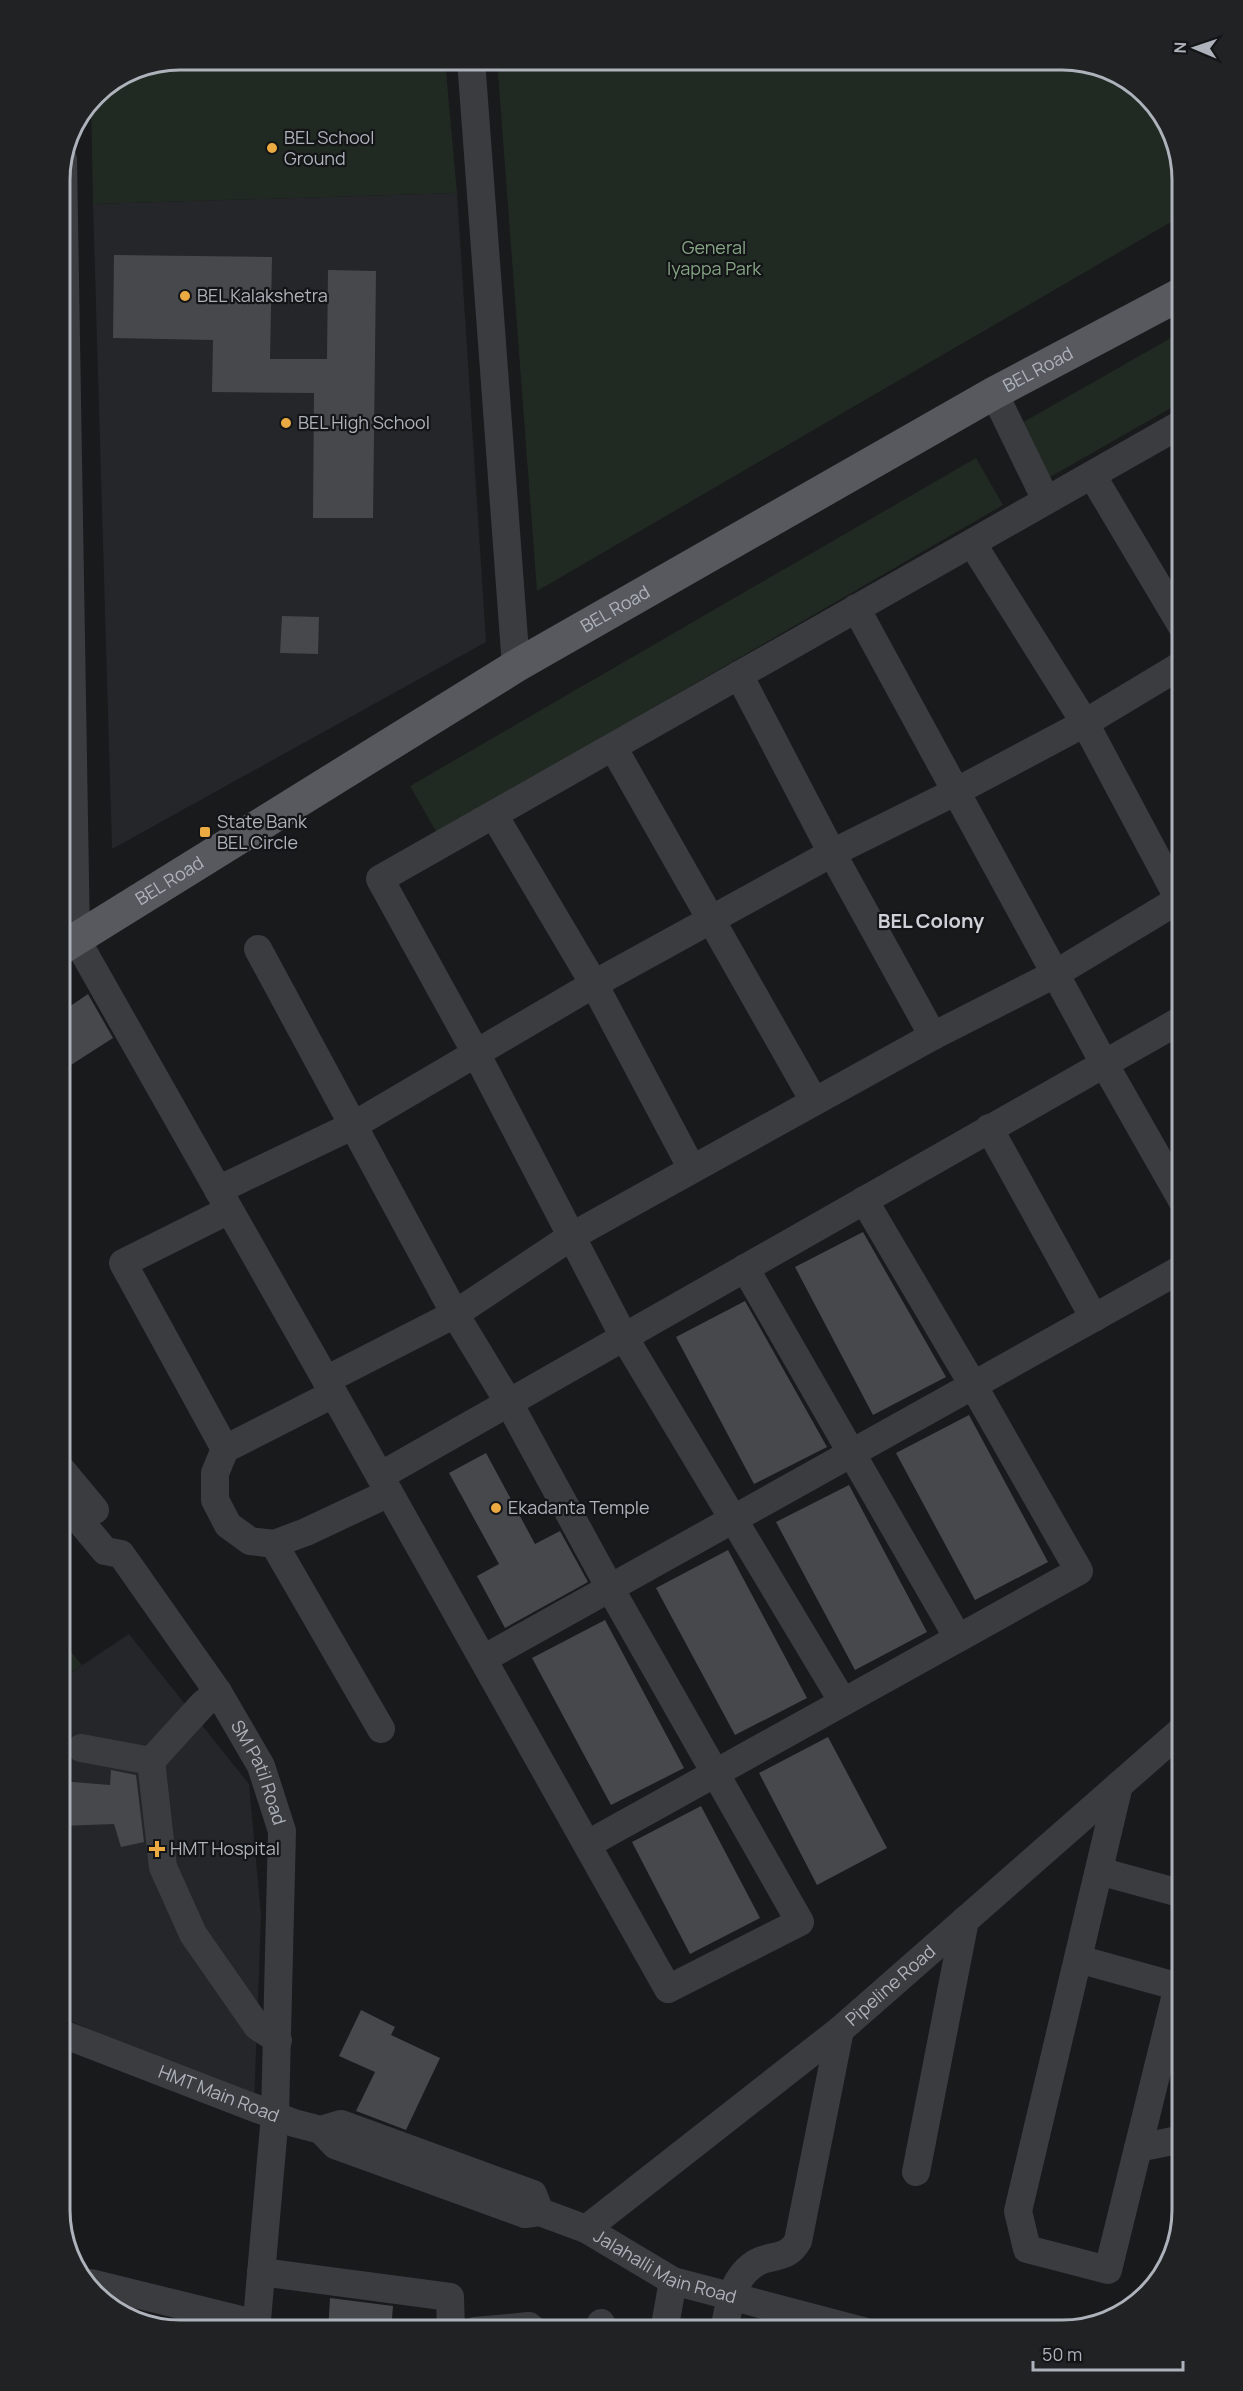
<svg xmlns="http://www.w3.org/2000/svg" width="1243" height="2391" font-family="Manrope,sans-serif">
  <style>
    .built { fill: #252629 }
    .green { fill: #212a22 }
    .building { fill: #47484c }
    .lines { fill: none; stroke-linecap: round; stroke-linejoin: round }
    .minor { stroke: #3b3c40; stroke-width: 28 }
    .major { stroke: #57595f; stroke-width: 33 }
    .poi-dot { fill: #ebaa42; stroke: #141517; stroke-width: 2 }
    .labels { text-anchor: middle; stroke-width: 4.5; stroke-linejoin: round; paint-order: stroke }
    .poi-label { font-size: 18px; fill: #adb2bb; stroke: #141517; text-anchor: start }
    .park-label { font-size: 18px; fill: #85a585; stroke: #141517 }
    .street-label { font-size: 18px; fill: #adb2bb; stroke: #141517 }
    .neighbourhood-label { font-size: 20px; font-weight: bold; fill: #cdd0d7; stroke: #141517 }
    .rim { fill: none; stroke: #adb2bb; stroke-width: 3 }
  </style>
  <rect width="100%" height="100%" fill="#191a1c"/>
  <path class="built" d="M457,193L486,642L112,849L93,204Z
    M129,1634L249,1784L261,1915L254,2105L60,2016V1680Z"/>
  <path class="green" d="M181,60H445L457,193L93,204L91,102L96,95L135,69Z
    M497,60H1071L1136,85L1174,135L1183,181V215L537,591Z
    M1183,331V401L1043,481L1013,428Z
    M976,458L1003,505L437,833L410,786Z
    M60,1639L82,1665L60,1680Z"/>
  <path class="building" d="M114,255L272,257L270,359H327L328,270L376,271L373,518H313L314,393L212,392L213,340L113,338Z
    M282,616L319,617L318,654L280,653Z
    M88,994L113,1038L60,1072V1013Z
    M863,1232L946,1377L873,1415L795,1267Z
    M745,1301L827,1447L754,1484L676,1337Z
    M969,1415L1048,1562L975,1600L896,1453Z
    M486,1453L535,1544L560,1531L588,1582L505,1628L477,1576L499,1564L449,1473Z
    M849,1485L927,1632L855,1670L776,1522Z
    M728,1550L807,1698L735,1735L656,1588Z
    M605,1620L684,1768L611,1805L532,1658Z
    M828,1737L887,1848L817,1885L759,1773Z
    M111,1770L136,1775L144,1842L121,1847L114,1824L60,1826V1781L110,1785Z
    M701,1806L760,1918L690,1954L632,1842Z
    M361,2010L395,2027L391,2035L440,2058L406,2130L356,2111L375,2072L339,2056Z
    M330,2298L393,2306L391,2331H328Z"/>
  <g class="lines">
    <g class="minor">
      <path d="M471,60L516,666"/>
      <path d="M63,159L76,939L326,1380L668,1989L800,1922L610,1588L509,1403L455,1314L258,949"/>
      <path d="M994,393L1046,500"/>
      <path d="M1092,475L1183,628"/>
      <path d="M972,543L1085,723L1183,907"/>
      <path d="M856,608L1105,1065L1183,1202"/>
      <path d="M739,675L832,853L933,1036"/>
      <path d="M613,747L814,1101"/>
      <path d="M494,815L594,984L692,1169"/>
      <path d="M989,1128L1094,1318"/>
      <path d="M218,1190L354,1125L594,984L832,853L957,791L1085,723L1183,664"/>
      <path d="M745,1268L958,1638"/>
      <path d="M326,1380L455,1314L572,1236L933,1036L1055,974L1183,897"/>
      <path d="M333,1394L225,1449L215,1473V1500L228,1525L250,1541L274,1544L306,1532L389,1493"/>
      <path d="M225,1449L123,1263L229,1210"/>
      <path d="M60,1468L95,1510"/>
      <path d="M380,1476L1183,1019"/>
      <path id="s1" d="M60,1497L105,1551L121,1554L218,1692L261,1766L282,1831L275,2115L256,2331"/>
      <path d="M274,1544L381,1729"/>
      <path d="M483,1659L1183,1268"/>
      <path d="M843,1702L624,1337L477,1055L380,879L1183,423"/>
      <path d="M81,1748L151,1761L163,1867L193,1934L257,2026L278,2040"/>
      <path d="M151,1761L203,1704L218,1692"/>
      <path d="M1119,1785L1018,2211L1027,2249L1108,2270L1178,1986"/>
      <path d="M588,1844L1079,1571L973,1385L864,1200"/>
      <path d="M1099,1871L1183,1894"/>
      <path d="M1078,1959L1183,1988"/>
      <path id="s2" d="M60,2033L294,2123L321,2130L335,2145L525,2214L540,2212L586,2229L673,2281L863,2331"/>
      <path d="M321,2130L341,2124L533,2194L540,2212"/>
      <path d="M1138,2148L1183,2139"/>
      <path d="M916,2172L965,1920"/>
      <path id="s3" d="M586,2229L840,2030L1183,1729"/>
      <path d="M261,2272L450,2297L451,2331"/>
      <path d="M91,2283L257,2324"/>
      <path d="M475,2331L529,2326L535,2331"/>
      <path d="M600,2331L601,2323"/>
      <path d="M664,2331L673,2281"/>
      <path d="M724,2331C729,2304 733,2272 762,2260C778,2255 789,2257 798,2241L840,2030"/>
    </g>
    <path class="major" id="s4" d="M60,949L516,666L994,393L1183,293"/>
  </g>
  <g class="poi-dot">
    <circle cx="272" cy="148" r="6"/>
    <circle cx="185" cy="296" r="6"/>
    <circle cx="286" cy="423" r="6"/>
    <rect x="199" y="826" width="12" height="12" rx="3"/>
    <circle cx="496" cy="1508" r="6"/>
    <path d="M154 1840h6v6h6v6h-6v6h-6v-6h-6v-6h6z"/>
  </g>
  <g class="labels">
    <g class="poi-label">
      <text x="284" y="144">BEL School<tspan x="284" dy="21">Ground</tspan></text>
      <text x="197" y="302">BEL Kalakshetra</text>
      <text x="298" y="429">BEL High School</text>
      <text x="217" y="828">State Bank<tspan x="217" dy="21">BEL Circle</tspan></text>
      <text x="508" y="1514">Ekadanta Temple</text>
      <text x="170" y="1855">HMT Hospital</text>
    </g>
    <g class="park-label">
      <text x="714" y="254">General<tspan x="714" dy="21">Iyappa Park</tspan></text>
    </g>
    <g class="street-label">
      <text dy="6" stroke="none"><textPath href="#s4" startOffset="1137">BEL Road</textPath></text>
      <text dy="6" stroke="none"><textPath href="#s4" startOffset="651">BEL Road</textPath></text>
      <text dy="6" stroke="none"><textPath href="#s4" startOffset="129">BEL Road</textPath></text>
      <text dy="6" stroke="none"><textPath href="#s1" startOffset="346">SM Patil Road</textPath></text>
      <text dy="6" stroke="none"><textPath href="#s3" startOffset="390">Pipeline Road</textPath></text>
      <text dy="6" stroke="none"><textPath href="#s2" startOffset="170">HMT Main Road</textPath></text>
      <text dy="6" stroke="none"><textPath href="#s2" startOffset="654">Jalahalli Main Road</textPath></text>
    </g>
    <g class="neighbourhood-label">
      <text x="931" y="928">BEL Colony</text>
    </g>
  </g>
  <path d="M0 0H1243V2391H0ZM180 70H1062A110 110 0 0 1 1172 180V2210A110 110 0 0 1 1062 2320H180A110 110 0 0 1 70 2210V180A110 110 0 0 1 180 70Z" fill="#202224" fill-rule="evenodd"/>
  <path class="rim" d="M180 70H1062A110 110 0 0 1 1172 180V2210A110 110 0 0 1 1062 2320H180A110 110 0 0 1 70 2210V180A110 110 0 0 1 180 70Z"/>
  <g transform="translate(1195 48) rotate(272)" stroke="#141517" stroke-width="4.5" paint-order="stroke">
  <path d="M0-4.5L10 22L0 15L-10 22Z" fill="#adb2bb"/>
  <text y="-9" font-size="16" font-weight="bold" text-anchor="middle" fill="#adb2bb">N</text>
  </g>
  <path d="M1033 2361v9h150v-9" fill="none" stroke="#adb2bb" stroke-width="3"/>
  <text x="1042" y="2361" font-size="18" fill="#adb2bb" stroke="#141517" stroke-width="4.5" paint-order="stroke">50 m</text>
</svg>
